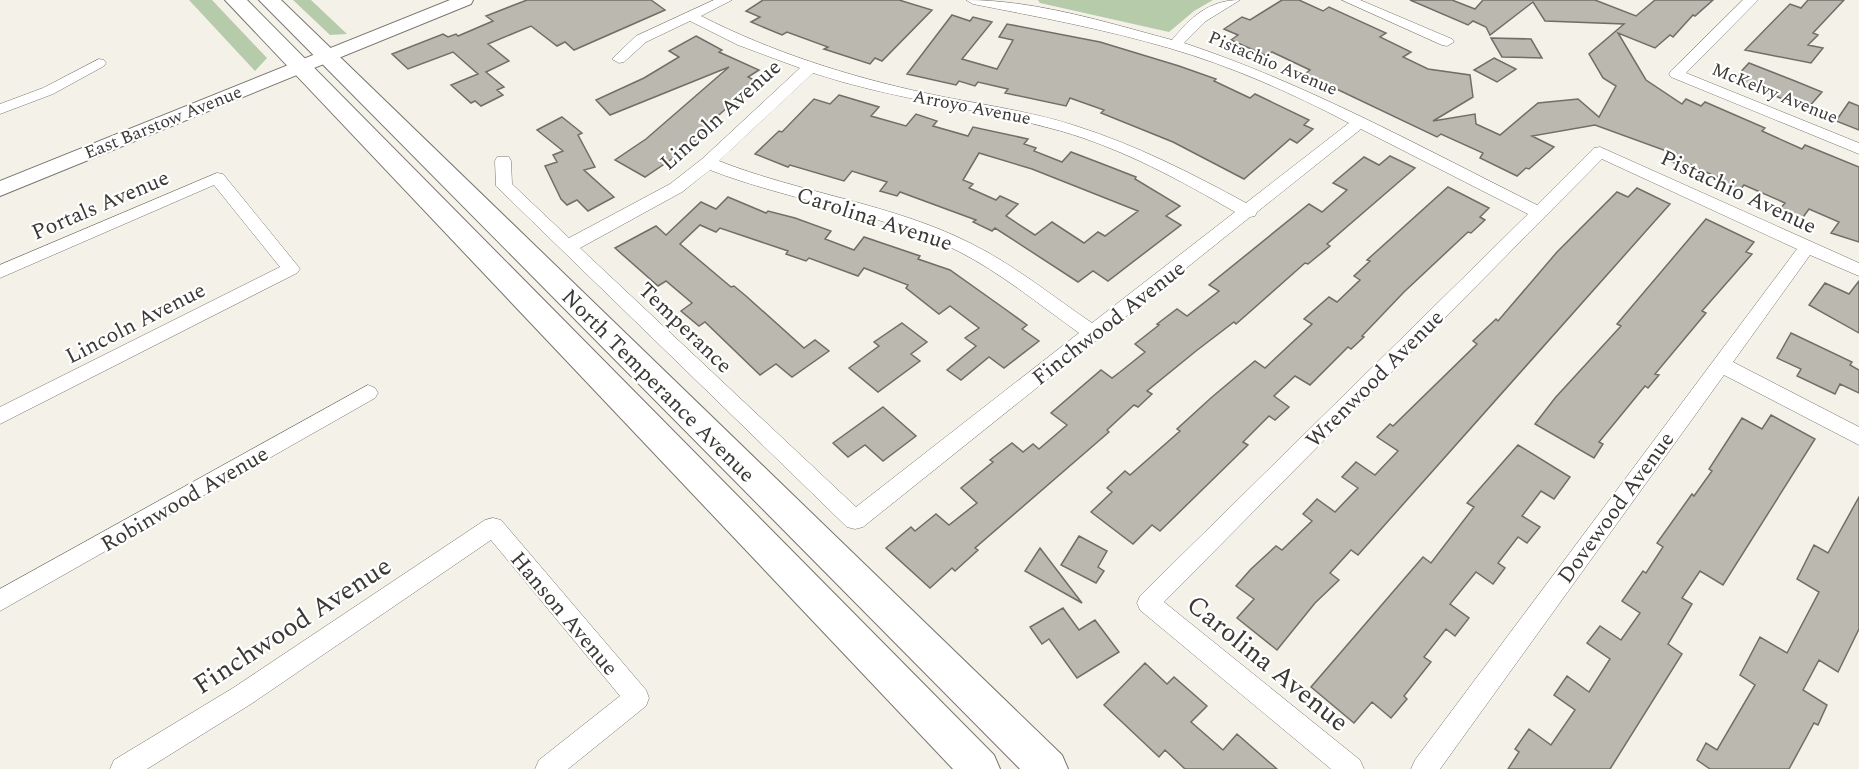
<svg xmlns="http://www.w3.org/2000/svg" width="1859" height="769" font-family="Spectral,serif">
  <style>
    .green { fill: #b5cbaa }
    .building { fill: #bbb8b0; stroke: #716e67; stroke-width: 1.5; fill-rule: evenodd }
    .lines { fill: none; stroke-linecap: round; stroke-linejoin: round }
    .minor-casing { stroke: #78756d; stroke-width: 1 }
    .tertiary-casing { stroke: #78756d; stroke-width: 2 }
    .primary-casing { stroke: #78756d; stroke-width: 2 }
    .minor { fill: #fff; fill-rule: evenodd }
    .tertiary { fill: #fff; fill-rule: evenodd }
    .primary { fill: #fff; fill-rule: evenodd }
    .labels { text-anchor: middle; stroke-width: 4.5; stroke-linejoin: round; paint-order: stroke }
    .far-street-label { font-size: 18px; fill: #3a3936; stroke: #fefffe }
    .street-label { font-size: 22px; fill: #3a3936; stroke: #fefffe }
    .near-street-label { font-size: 27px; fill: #3a3936; stroke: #fefffe }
  </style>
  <rect width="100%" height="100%" fill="#f4f1e8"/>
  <path class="green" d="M189,0H212L267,58L255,71Z
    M293,0H311L347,34L330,35Z
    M1038,0H1213L1194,11L1169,32L1040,3Z"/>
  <path class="building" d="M527,0H651L665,10L574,50L565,42L557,46L531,26L488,44L509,61L486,72L504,87L497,90L503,95L481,106L475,101L471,103L451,85L478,74L453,52L408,69L392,54L443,34L448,37L456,34L458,36L493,21L486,16Z
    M763,0H899L932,10L882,61L875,58L870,64L824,49L828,47L787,32L782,35L751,22L760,17L746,11Z
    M1282,0H1299L1323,11L1329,7L1386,33L1380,37L1411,52L1403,57L1428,69L1470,75L1473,97L1433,121L1475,114L1476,124L1500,135L1538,103L1578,99L1599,117L1616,86L1603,78L1589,54L1624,24L1545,21L1533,2L1490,35L1486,27L1473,21L1468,25L1410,0H1452L1475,9L1483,0H1595L1636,16L1655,0H1713L1695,16L1693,15L1673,37L1670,35L1655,48L1618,33L1646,80L1682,104L1686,99L1701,106L1705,102L1765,128L1762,131L1802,149L1805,145L1859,167V242L1831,233L1839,222L1809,209L1801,220L1779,210L1785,203L1744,185L1739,191L1714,180L1717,177L1688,164L1685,168L1666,159L1672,153L1595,125L1532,136L1554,147L1529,169L1526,168L1517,176L1480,158L1483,153L1441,134L1437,137L1305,74L1310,70L1272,52L1267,56L1231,40L1238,35L1224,29L1242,17L1250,20Z
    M1808,0H1844L1813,33L1818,35L1808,45L1823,48L1811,63L1745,50L1790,4L1801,8Z
    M952,15L970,21L973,17L992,22L962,59L997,69L1013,40L999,37L1007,24L1100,42L1179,66L1216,79L1214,81L1250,98L1255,94L1309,120L1304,125L1313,129L1297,143L1290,139L1244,179L1173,142L1101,113L1104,110L1070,98L1066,106L1005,93L1008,89L978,82L975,86L959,81L956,85L907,74Z
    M696,36L722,50L719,52L759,70L748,77L760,83L732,107L729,106L701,131L705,133L691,146L645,177L615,160L646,139L729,67L610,115L596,100L644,78L679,57L669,51Z
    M1491,38L1531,39L1542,58L1502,57Z
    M1494,58L1516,69L1497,82L1474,70Z
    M1749,63L1795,81L1822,92L1807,109L1734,79Z
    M839,95L879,107L871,116L906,126L916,114L937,121L933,126L968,136L973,127L1028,139L1024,144L1036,148L1034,151L1062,162L1071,152L1100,163L1136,177L1135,179L1180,206L1166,216L1181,225L1108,281L1093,271L1078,282L995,228L992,231L973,222L976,220L900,192L897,196L880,191L887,182L852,171L844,181L790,165L788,167L755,154L779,131L782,132L814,99L830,104ZM979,153L1032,169L1138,211L1105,236L1098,232L1084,243L1052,222L1035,235L1006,216L1018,204L1000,196L996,200L969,188L973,184L963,180Z
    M1849,102L1859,106V130L1836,121Z
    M562,117L582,133L578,135L595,167L584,170L614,197L588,211L577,200L567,205L561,199L545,166L557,162L553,155L563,151L537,130Z
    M1390,156L1415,168L1327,244L1330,246L1308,264L1305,263L1236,324L1234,322L1196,351L1147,391L1152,394L1138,407L1134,405L1107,430L1109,432L975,548L978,550L955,571L952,568L930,588L886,548L911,527L915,531L936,514L949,525L977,503L961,488L993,462L990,460L1012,443L1023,452L1033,444L1039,449L1067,425L1051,413L1101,370L1112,378L1120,372L1145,352L1135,344L1159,325L1157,324L1177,309L1187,316L1219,291L1209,285L1309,204L1322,212L1347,190L1333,183L1364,157L1379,165Z
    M1448,187L1489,208L1480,217L1485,220L1471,233L1468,232L1404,292L1362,336L1364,337L1351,349L1348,347L1310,385L1295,376L1274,396L1289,407L1275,420L1269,416L1243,442L1248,445L1160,531L1152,525L1133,544L1091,512L1112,492L1107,488L1125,471L1130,475L1180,431L1177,429L1212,397L1255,361L1265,368L1312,324L1304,319L1329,297L1337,302L1360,280L1354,276L1370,261L1367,260Z
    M1637,188L1670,204L1358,555L1351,550L1330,573L1339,580L1315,603L1277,650L1237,618L1254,599L1236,586L1251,569L1276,546L1282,550L1312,521L1303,514L1317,499L1335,512L1358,488L1342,477L1356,462L1375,475L1398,451L1377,437L1390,424L1393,426L1477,344L1473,341L1496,319L1498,321L1557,252L1617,192L1628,197Z
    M728,197L766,213L768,211L795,218L831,231L825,239L854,250L864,237L920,256L918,259L950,270L1005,309L1027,325L1022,329L1039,341L1004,368L989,357L961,380L947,370L976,346L965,338L979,328L950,306L939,314L906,288L908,285L864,268L858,276L809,258L806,261L786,254L788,251L720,228L716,232L700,225L680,244L731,287L734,286L746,296L804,348L815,340L829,351L792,377L776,364L760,375L705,322L699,326L681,311L692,303L666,281L658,286L615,248L656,226L666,235L701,202L716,209Z
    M1706,219L1754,242L1746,252L1752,254L1702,311L1706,313L1655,374L1659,375L1648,388L1645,386L1599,442L1603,444L1594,458L1535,424L1555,398L1621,326L1617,324Z
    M1859,281V333L1809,305L1825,283L1849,294Z
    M902,323L927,342L911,354L920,361L878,392L849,368L879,346L874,342Z
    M1791,333L1852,362L1850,365L1859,370V393L1840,384L1835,394L1797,376L1801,369L1777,358Z
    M883,407L916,436L883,461L865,445L848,457L833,443Z
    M1771,415L1815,439L1723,585L1700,571L1682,598L1692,604L1668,644L1682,654L1610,769H1508L1519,752L1515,749L1529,729L1551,745L1575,710L1554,695L1567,676L1589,692L1610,659L1587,643L1600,626L1621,640L1640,613L1622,601L1643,571L1646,573L1663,547L1657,543L1692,494L1694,496L1712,471L1709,469L1742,418L1762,429Z
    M1518,445L1570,477L1554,499L1541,491L1522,516L1540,527L1527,543L1518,537L1498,563L1505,568L1493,584L1476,572L1450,604L1469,618L1455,636L1446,629L1424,657L1431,662L1404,696L1407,699L1391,718L1372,702L1354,723L1311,687L1423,557L1431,563L1474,507L1467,503Z
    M1859,497V629L1838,672L1819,660L1803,690L1827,705L1818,725L1814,723L1789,769H1710L1697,760L1706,743L1717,750L1755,685L1740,675L1760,637L1787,653L1819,592L1797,579L1814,545L1828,553Z
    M1079,536L1107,551L1098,567L1104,571L1096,583L1061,565Z
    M1040,548L1082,603L1025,571Z
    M1063,608L1079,630L1095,620L1119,652L1077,678L1049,639L1042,644L1030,627Z
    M1145,663L1167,684L1174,677L1207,706L1191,722L1223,750L1237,734L1277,769H1185L1165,750L1159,757L1104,705Z"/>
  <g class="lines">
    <defs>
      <path id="minor" d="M714,0H732L701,16C772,52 847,76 925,93C975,104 1027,110 1076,126C1136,145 1191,173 1246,203L1349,123C1292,93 1231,66 1169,48C1104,29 1039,17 973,4L966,0C1035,0 1105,22 1172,40C1191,17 1209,0 1240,0L1206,21L1184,43C1307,84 1421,147 1537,205L1594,148L1600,147L1859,263V276L1810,255L1733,362L1859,427V445L1724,375L1440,769H1411L1415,760L1797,249L1602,159L1164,602L1360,760L1364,769H1331L1140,610L1137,603L1140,596L1528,214L1361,129L1257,212L1255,216L1250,217L863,527L855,529L847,527L496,186L495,161L497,157H509L511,161L512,184L569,238L670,184L702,159L800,68L738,45L690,21L646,42L624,62L619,63L612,59L636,36ZM813,73C894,100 979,108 1061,131C1123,149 1180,180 1235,212L1092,323C1052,296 1013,264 970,243C893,204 800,193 719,161ZM710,170C790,201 880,212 958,251C1001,273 1040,305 1079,333L856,507L580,248L682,192Z
        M1342,0H1360L1452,39L1454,42L1447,46L1442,45Z
        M1743,0H1758L1686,73L1859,143V154L1671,77L1669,74L1671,71Z
        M99,59L104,60L106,63L104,66L53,94L0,114V104L43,88Z
        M217,173L223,174L297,265L300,269L297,273L0,424V407L280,267L214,185L0,278V265Z
        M368,385L375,388L378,393L375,398L0,611V589Z
        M493,518L501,520L646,690L649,698L646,706L568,769H535L539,760L620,696L491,540L251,704L147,769H110L114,760L233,688L485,520Z"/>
      <path id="tertiary" d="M450,0H473L471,4L0,196V181Z"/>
      <path id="primary" d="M225,0H247L994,755L1000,769H953Z
        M259,0H281L1062,755L1068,769H1020Z"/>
    </defs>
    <use href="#minor" class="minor-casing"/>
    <use href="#tertiary" class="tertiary-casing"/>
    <use href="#primary" class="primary-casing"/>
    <use href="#minor" class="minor"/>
    <use href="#tertiary" class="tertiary"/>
    <use href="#primary" class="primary"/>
  </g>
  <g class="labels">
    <g class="far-street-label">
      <text transform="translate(1273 63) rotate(23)" y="6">Pistachio Avenue</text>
      <text transform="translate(1775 93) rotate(22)" y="6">McKelvy Avenue</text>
      <text transform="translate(972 107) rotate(11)" y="6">Arroyo Avenue</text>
      <text transform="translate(163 122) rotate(-22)" y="6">East Barstow Avenue</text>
    </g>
    <g class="street-label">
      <text transform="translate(720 114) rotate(-42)" y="8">Lincoln Avenue</text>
      <text transform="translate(1739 191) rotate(25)" y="8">Pistachio Avenue</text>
      <text transform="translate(100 204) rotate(-23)" y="8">Portals Avenue</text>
      <text transform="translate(875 218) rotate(18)" y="8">Carolina Avenue</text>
      <text transform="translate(135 322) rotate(-27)" y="8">Lincoln Avenue</text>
      <text transform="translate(1108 322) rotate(-38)" y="8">Finchwood Avenue</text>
      <text transform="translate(686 327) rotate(44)" y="8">Temperance</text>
      <text transform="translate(1374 378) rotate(-45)" y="8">Wrenwood Avenue</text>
      <text transform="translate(659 385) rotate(45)" y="8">North Temperance Avenue</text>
      <text transform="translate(184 498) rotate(-30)" y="8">Robinwood Avenue</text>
      <text transform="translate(1615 507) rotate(-54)" y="8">Dovewood Avenue</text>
      <text transform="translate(565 613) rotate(50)" y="8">Hanson Avenue</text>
    </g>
    <g class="near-street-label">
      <text transform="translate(292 625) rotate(-33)" y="9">Finchwood Avenue</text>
      <text transform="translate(1268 663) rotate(39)" y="9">Carolina Avenue</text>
    </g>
  </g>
</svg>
